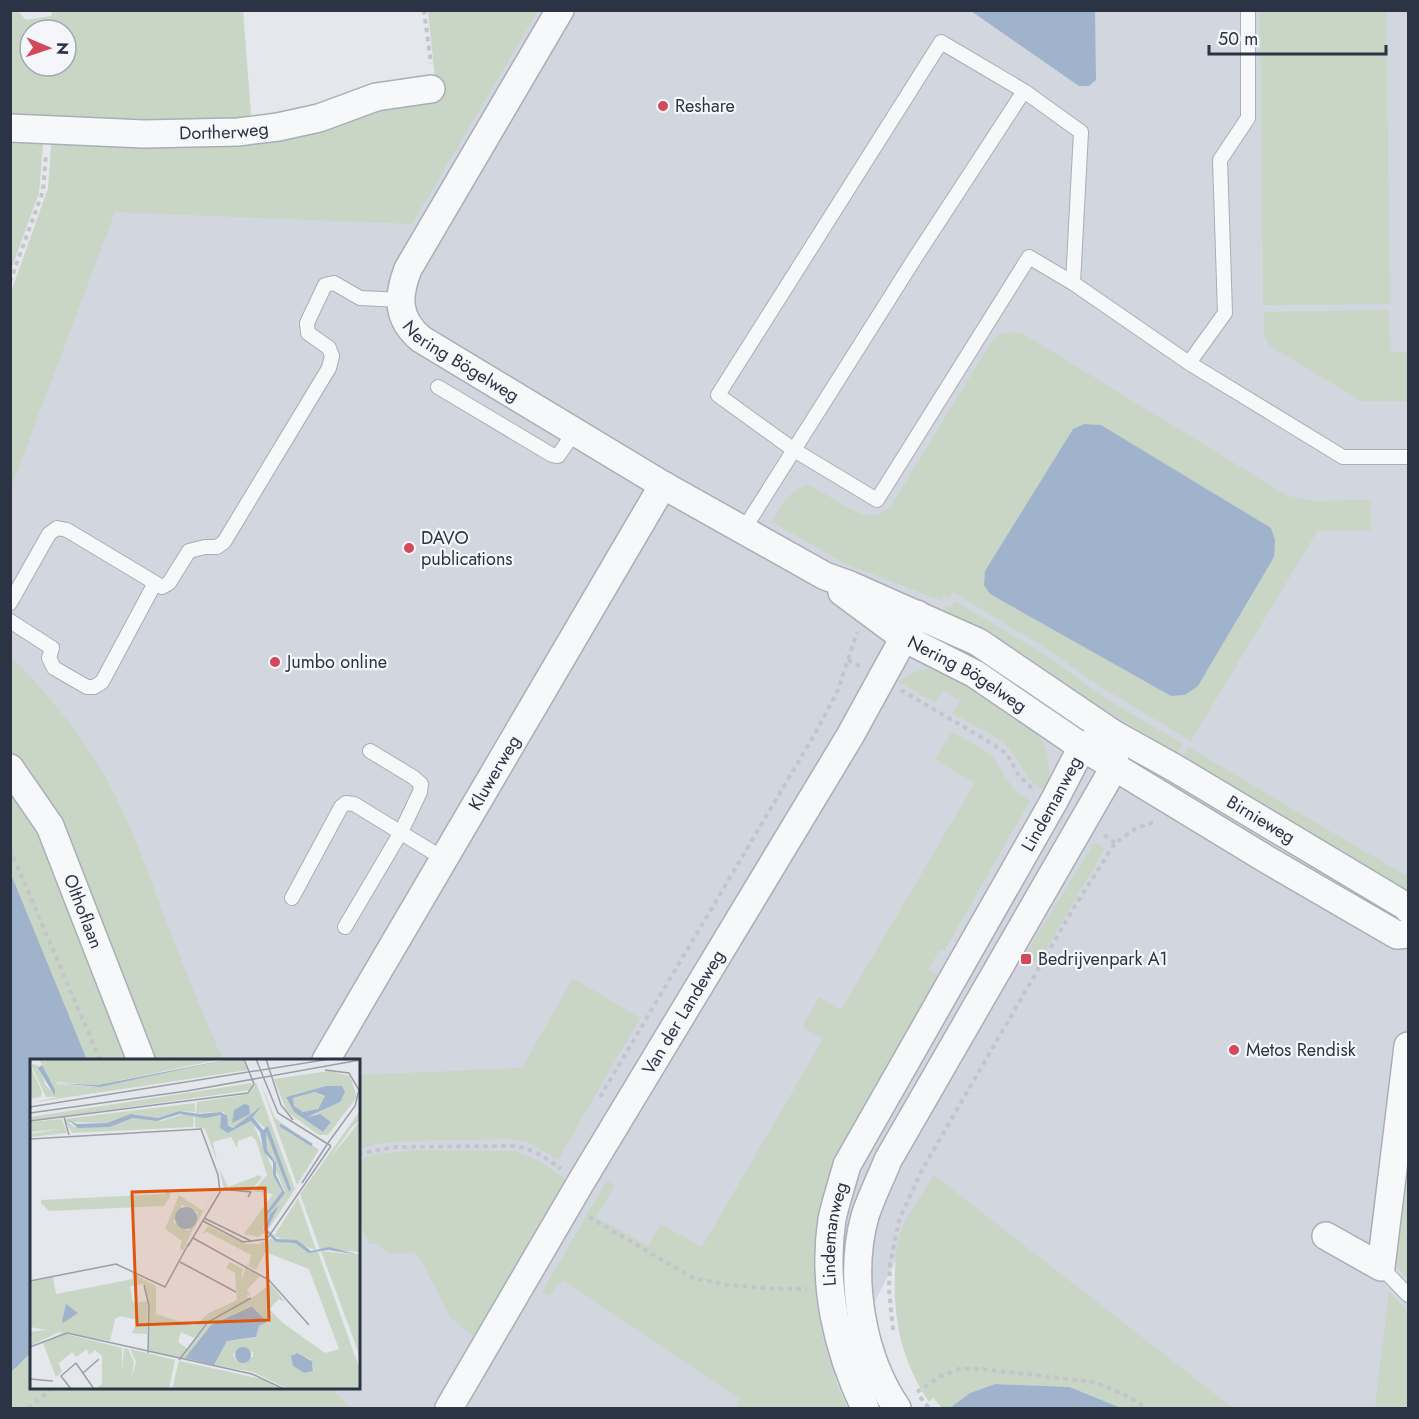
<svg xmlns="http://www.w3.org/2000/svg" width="1419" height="1419" font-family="Jost,sans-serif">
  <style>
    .built { fill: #d2d6de }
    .green { fill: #c9d6c5; fill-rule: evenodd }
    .water { fill: #9fb4cc }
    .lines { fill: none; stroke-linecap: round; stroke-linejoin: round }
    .lane-casing { stroke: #a9aeb7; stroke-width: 16 }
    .street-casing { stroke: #a9aeb7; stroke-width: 30 }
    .path { stroke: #c2c5cb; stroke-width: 4; stroke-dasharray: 4.5 4.5; stroke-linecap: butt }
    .lane { stroke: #f7f8fa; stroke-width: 14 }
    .street { stroke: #f7f8fa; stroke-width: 27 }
    .poi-dot { fill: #d1495b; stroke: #f4f6f9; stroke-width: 2 }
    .labels { text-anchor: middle; stroke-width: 4.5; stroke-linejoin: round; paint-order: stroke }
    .poi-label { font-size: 18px; fill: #2b3445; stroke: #f4f6f9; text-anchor: start }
    .street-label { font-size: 18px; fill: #2b3445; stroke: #f4f6f9 }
    .inset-river { fill: none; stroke: #9fb4cc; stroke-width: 3 }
    .inset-road { fill: none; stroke: #9a9fa9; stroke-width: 1.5 }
    .view { fill: #df570f; fill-opacity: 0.15; stroke: #df570f; stroke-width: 3 }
    .inset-edge { fill: none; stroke: #2b3445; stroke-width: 3 }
  </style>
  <rect width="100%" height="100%" fill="#e4e7ec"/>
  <path class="built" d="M518,11H1408V1408H1207L934,1186L820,1408H129L150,1388H358V1060H214L11,669L10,489L116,208L405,223Z"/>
  <path class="green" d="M53,10L243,11L252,126L11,116L10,11H18L26,20L51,16ZM30,30H66V66H30Z
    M428,11H538L412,224L115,212L11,488V292L48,188L52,133L192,140L435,79Z
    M1260,11H1386L1390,304L1263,305Z
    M11,132L44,134L39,193L11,270Z
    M1389,310L1390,352H1408V401H1361L1271,347L1264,336V312Z
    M1014,332L1022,333L1288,496L1314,501L1371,500V530H1318L1191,741L1101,687L1044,647L953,592L949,598L944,596L942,601L846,564L772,522C782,506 788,490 808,485C826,492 859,520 877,515C883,513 888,508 892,504L990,344L998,335ZM1084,424L1101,425L1270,528L1274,557L1198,686L1185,695L1171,696L990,594Z
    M955,601L1047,656L1106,699L1183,744L1177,753L1092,702L1045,671L1042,673L941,613L946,605L950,608Z
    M10,656C47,692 80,733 106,778C133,827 151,881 171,934C187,976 205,1018 223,1060H148L11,762Z
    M927,669L947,671L1038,733C1048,751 1051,767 1048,788L1045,791C1022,779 1022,761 1005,745C990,732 970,723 952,713L960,701L943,690L935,703L898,681L917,671Z
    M952,732L991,754L1015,791L1030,801L944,951L940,949L928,970L940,977L846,1137C804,1232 804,1315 848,1408H737L739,1396L737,1397L563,1280L549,1296L542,1292L607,1180L615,1185L596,1218L648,1245L661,1224L702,1247L823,1039L802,1027L819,997L841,1010L975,783L935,759Z
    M1188,747L1408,877V893L1182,758Z
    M11,777L34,810L137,1060H87L83,1054L11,874Z
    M1094,843H1097L1105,849L1038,963L1025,955Z
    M573,978L640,1018L558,1160L526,1141L508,1139L403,1141L375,1144L359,1149V1075L522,1068Z
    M1408,1135V1280L1392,1261Z
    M417,1150L515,1151L541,1162L569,1181L476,1339L451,1318L419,1257L412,1252L389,1254L377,1244H370L359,1224V1159L378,1154Z
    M934,1175L1233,1408H1121L1070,1387L995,1384L970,1393L950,1408H942L933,1398L929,1402C903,1363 893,1322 895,1276C895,1260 896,1241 903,1226C911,1208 924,1192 934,1175Z
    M1389,1292L1408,1311V1408H1375Z
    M31,1353L32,1388H331L351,1408H11V1372Z"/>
  <path class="water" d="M971,11H1095L1096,80L1089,86H1079Z
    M1084,424L1101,425L1271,528L1275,540L1274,557L1198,686L1185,695L1171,696L990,594L984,585L985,571L1073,429Z
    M11,874L87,1060H32L31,1353L11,1372Z
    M995,1384L1070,1387L1121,1408H950L970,1393Z"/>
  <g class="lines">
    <defs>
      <path id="lane" d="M1024,91L941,42L718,395L794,450L877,500L1029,257L1073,283
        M1189,363L1225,313L1220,160L1248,118V10
        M438,387L552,455L558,456L575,431
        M744,529L915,258L1024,91L1081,132L1073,283L1189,363L1343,457H1408
        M10,603L49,534L57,528L67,530L162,587L169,583L189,551L205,547H217L224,542L329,368L332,356L329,348L308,333L307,323L325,285L334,283L360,298L401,300
        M10,621L52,648L49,658L54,668L87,687H94L102,682L155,583
        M292,898L341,807L346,803L354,804L444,859
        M345,927L401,832L420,792L421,784L413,777L370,751
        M1381,1267L1408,1295"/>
      <g id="street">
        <path id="s1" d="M560,10L408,269C397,297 397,319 421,339L663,485L825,576L850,585L978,642L1112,733L1173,767L1407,907L1408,909"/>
        <path id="s2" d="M10,128L144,134L238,132L278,127L319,118L376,97L431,89"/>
        <path id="s3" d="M842,592L904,638L975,674L1082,747L1266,859L1397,935L1408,934"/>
        <path id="s4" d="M10,768L50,826L141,1060"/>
        <path id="s5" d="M326,1060L663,485"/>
        <path d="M1326,1236L1381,1267L1408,1046"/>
        <path id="s6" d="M449,1408L581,1182L850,736L917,614"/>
        <path id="s7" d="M865,1408C837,1350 822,1284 832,1219C836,1201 842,1183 847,1165L1054,801L1082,747L1112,733"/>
        <path d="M897,1408C862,1357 848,1277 865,1216C871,1197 881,1178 888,1160L1115,766L1112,733"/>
      </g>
    </defs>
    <use href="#lane" class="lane-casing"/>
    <use href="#street" class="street-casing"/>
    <path class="path" d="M424,10L431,64
      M10,282L43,191L46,154
      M848,660L861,667
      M901,690L991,743L1007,754L1019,776L1034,790
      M1104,835L1115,843
      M10,849L100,1060
      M600,1097L816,732L838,690L857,632
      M358,1154L396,1147L514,1146C532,1148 546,1158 561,1169
      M589,1217L693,1278L728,1285L778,1289H807
      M893,1330L889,1289L890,1265L899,1220L922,1170L1073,909L1115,843L1135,829L1147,824L1156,822
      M917,1392L941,1376L959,1369H982L1094,1382L1125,1395L1147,1408
      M920,1397L929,1408
      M28,1408L53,1388"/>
    <use href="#lane" class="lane"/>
    <use href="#street" class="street"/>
  </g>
  <g class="poi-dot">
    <circle cx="663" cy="106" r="6"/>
    <circle cx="409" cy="548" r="6"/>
    <circle cx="275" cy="662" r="6"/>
    <rect x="1020" y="953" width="12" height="12" rx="3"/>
    <circle cx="1234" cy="1050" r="6"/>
  </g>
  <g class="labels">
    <g class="poi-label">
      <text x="675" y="112">Reshare</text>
      <text x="421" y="544">DAVO<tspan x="421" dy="21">publications</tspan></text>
      <text x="287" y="668">Jumbo online</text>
      <text x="1038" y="965">Bedrijvenpark A1</text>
      <text x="1246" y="1056">Metos Rendisk</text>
    </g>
    <g class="street-label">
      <text dy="6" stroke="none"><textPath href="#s2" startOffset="214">Dortherweg</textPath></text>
      <text dy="6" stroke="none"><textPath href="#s1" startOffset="423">Nering Bögelweg</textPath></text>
      <text dy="6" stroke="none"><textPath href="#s3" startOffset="150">Nering Bögelweg</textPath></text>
      <text dy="6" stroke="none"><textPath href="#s5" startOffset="333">Kluwerweg</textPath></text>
      <text dy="6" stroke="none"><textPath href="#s7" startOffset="666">Lindemanweg</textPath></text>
      <text dy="6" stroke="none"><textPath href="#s1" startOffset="1347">Birnieweg</textPath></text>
      <text dy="6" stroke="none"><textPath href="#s4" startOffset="162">Olthoflaan</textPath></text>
      <text dy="6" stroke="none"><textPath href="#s6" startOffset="460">Van der Landeweg</textPath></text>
      <text dy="6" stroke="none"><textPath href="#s7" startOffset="180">Lindemanweg</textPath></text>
    </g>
  </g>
  <g transform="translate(30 1059)">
    <rect width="330" height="330" fill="#e4e7ec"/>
    <path d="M11,0H15L13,5L16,0H143L144,4V0H192L68,26L28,23L26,25L67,28L200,0H213L218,11L0,44L28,38H16L2,8V5L9,7L16,27L26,35L10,2ZM0,6L12,33L11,38L0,40ZM299,12L320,17L327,38L298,76H289L257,53L244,20ZM296,27H312L310,43L278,59L289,55L301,63L293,73L264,53L256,38ZM226,23L265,130L238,171L237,158L255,132L237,91L236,73L260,132L236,70L223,58L233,49L203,69L198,67L194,53L166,54L167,43L219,35ZM230,23L245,59L289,91L267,126ZM222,24L221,31L0,62V58ZM285,33L295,38L286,52L273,53L264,47L263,39ZM165,44V53L149,52L128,59L104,55L77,64L38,63L44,68H80L103,59L131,62L154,55L164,56L163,68L42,74L34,60ZM330,52V61L322,68L297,103L330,62V193L290,190L270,135ZM191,56L190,68L198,74L222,62L252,132L238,151L233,169L236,173L228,178L214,175L243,135L223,132L237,116L226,81L221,77L208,82L207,89L201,78L183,83L187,102L175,70L165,68V57ZM32,60L37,74L0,78V75L30,70L0,73V63ZM189,109L198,128L229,116L232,119L220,132L194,129ZM186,130L160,176L153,192L150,189L152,182L135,170L149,136L173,152ZM152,146L168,153L158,172L143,163ZM135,132H140V138L134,147L19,152L11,144V141L135,135ZM268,139L271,147L286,191L244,177ZM178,167L216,185H229L241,179L248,183L265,184L276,193H288L330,311V330H258L223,313L184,306L197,282L225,279L229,267L237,263L222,246L181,266L155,300L119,292V244L114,225L100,227L103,244L118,242L117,275L102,274L108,261L90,257L85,260L80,282L0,268V223L23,218L26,235L103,220L102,214L126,227V255L164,267L179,254L207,241L205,214L196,209L200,203L213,210L212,214V222L215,209L230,217L217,231L221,237L216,235L219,240L215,244L241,225L255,243L249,240L239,250L253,264L295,294L309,290L279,210L235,193L226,211L215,206H219L221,196L177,173L172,175ZM180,262L158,290L148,283L151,273L164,279ZM210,290L223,293V298L206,302L203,295ZM264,294L281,300L284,311L274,314L263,307ZM291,192L330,196V300L325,284ZM15,271L29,273L0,287V273ZM32,274L92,289V313L94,289L98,290L104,303L101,320L106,303L100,290L145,301L139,330H66L72,325V297L65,291L59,296L57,290L46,298L42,293L29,304L32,313L26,318L13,284ZM149,302L232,320L251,330H142Z" fill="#c9d6c5" fill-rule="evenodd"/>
    <path d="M200,0L70,28L25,24L68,26ZM12,6L25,31V37L8,9ZM296,27H312L315,33L310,43L278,58L290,55L301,63L293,73L264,53L256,38ZM285,33L295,37L288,50L273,53L264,47L263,39ZM214,45L219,46L220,55L202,64L204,51ZM232,47L223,58L233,71L238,67L261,130L259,133L236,73L237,91L246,104V116L255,134L238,156L236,166L240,155L249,146L237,170L247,180L267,181L281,192L299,188L330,196L298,191L278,194L265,184L246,183L234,171L235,155L252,132L243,116V103L234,93L230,73L221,62L198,74L190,69L191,56L174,59L150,55L127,62L103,59L80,68L48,69L37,60L47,65L77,64L101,55L128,59L149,52L170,55L191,53L197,57L198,67L203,69ZM145 159a11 11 0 1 1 22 0a11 11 0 1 1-22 0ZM36,245L48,254L33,264L32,262ZM222,247L237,263L229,267L226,278L197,282L184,306L155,299L181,266ZM205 296a8 8 0 1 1 16 0a8 8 0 1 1-16 0ZM267,294L282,302L283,312L274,314L263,307L261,297Z" fill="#9fb4cc" fill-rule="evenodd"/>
    <path class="inset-river" d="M250,66L282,86"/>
    <path class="inset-road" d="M226,0L248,54L301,87M236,0L251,46L263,61M295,11L319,14L329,31L325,47L298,84M0,48L300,0M0,54L157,32L330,1M34,58L39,76M0,62L218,34L224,25L214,0M0,80L171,70L188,116L190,133L158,187M272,124L298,84M190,130L221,133L218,138M174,159L221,182M173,162L213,183L237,180L301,87M163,179L239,221L279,266M150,203L206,233M0,222L86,205L135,228L159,184M114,226L119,247L118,294M0,288L37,274L222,315L254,330M149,301L178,263L221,239M53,314L69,300M0,320L23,322M41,330L31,317L46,304L64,330"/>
    <path class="view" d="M235,129L239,261L107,266L102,133Z"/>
    <rect width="330" height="330" class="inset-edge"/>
  </g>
  <rect width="1419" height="1419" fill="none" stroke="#2b3445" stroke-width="24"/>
  <g transform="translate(48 48) rotate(92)"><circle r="28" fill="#f4f6f9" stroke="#a4a8b1" stroke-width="1.5"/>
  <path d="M0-4.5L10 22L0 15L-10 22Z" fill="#d1495b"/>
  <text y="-9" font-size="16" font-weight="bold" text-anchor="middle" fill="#2b3445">N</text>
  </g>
  <path d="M1209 45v9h177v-9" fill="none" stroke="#2b3445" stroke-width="3"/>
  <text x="1218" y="45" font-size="18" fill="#2b3445" stroke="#f4f6f9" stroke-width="4.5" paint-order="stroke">50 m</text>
</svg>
